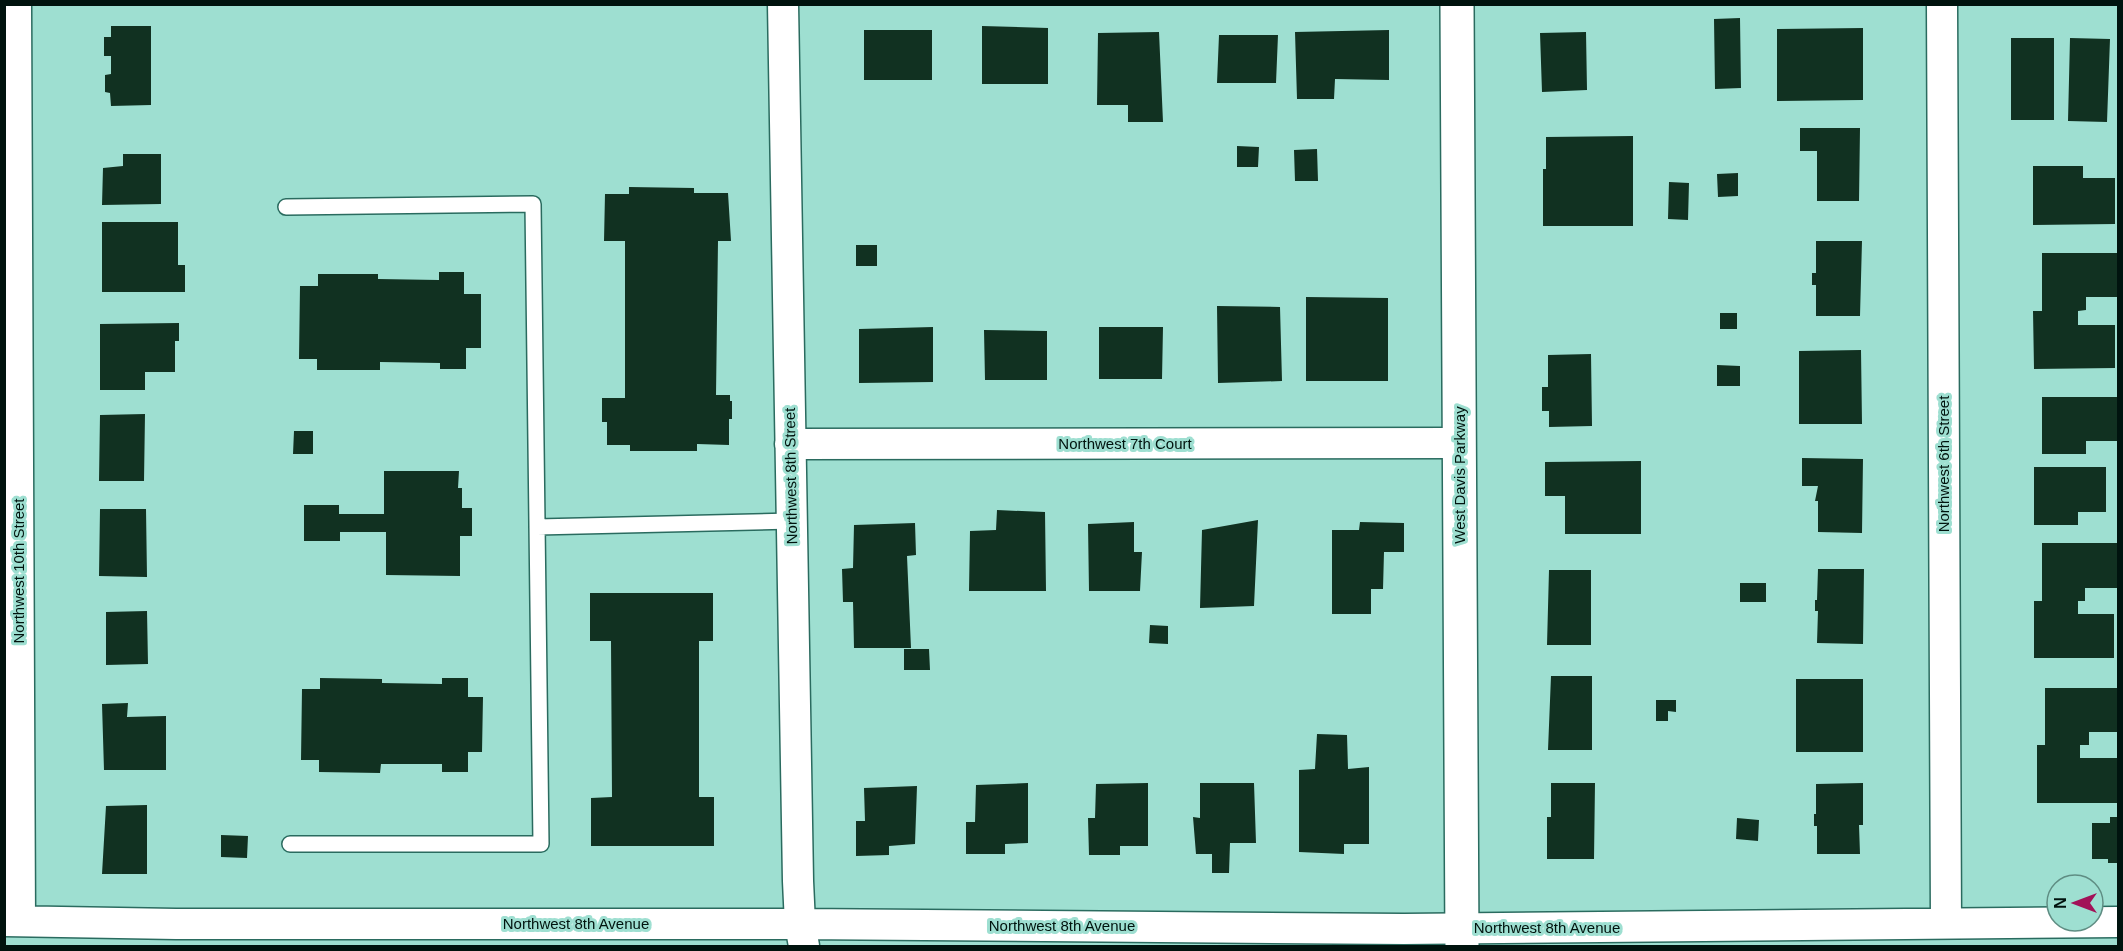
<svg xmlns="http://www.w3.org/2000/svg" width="2123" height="951" font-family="Arial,sans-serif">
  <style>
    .building { fill: #113121 }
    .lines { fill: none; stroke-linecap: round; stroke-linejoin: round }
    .lane-casing { stroke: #2a6b5f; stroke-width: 18 }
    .street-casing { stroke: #2a6b5f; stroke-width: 33 }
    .secondary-casing { stroke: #2a6b5f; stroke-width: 36 }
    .lane { stroke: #fff; stroke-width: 15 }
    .street { stroke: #fff; stroke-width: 30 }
    .secondary { stroke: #fff; stroke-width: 33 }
    .labels { text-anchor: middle; stroke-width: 6; stroke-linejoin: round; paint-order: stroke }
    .street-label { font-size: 15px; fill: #00130e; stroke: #9edfd1 }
  </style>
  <rect width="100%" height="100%" fill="#9edfd1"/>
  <path class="building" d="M1740,18L1741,88L1715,89L1714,19Z
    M111,26H151V105L111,106L110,93L105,92V75L111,74V56H104V37H111Z
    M982,26L1048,28V84H982Z
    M1863,28V100L1777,101V29Z
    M864,30H932V80H864Z
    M1389,30V80L1335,79L1334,99H1297L1295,32Z
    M1159,32L1163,122H1128V105H1097L1098,33Z
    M1586,32L1587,90L1542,92L1540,33Z
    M1219,35H1278L1276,83H1217Z
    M2011,38H2054V120H2011Z
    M2070,38L2110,39L2107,122L2068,121Z
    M1800,128H1860L1859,201H1817V151H1800Z
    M1633,136V226H1543V169H1546V137Z
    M1237,146L1259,147L1258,167H1237Z
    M1317,149L1318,181H1295L1294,150Z
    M123,154H161V204L102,205L103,168L123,166Z
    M2033,166H2083V178H2115V224L2033,225Z
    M1738,173V196L1718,197L1717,174Z
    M1669,182L1689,183L1688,220L1668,219Z
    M629,187L694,188V193H728L731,241H718L716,395H730V401H732V419H729V445L697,444V451H630V445H607V422H602V398H625V241H604L605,194H629Z
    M102,222H178V265H185V292H102Z
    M1816,241H1862L1860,316H1816V285H1812V273H1816Z
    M856,245H877V266H856Z
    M2042,253H2118V297H2086V310L2078,311V325H2115V368L2034,369L2033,311H2042Z
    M439,272H464V294H481V348H466V369H440V363L380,362V370H317V359H299L300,286H318V274H378V279L439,280Z
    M1306,297L1388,298V381H1306Z
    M1217,306L1280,307L1282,381L1218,383Z
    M1720,313H1737V329H1720Z
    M179,323V341H175V372H145V390H100V324Z
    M933,327V382L859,383V329Z
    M1099,327H1163L1162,379H1099Z
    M984,330L1047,331V380H985Z
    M1861,350L1862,424H1799V351Z
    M1591,354L1592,426L1549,427V411H1542V387H1548V355Z
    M1717,365L1740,366V386H1717Z
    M2042,397H2118V441H2086V454H2042Z
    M145,414L144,481H99L100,415Z
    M294,431H313V454H293Z
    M1802,458L1863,459L1862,533L1818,532V501H1815L1818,486H1802Z
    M1641,461V534H1565V496H1545V462Z
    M2034,467H2106V512H2078V525H2034Z
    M384,471H459L458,488H462V508H472V536H460V576L386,575V532H340V541H304V505H339V514H384Z
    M100,509H146L147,577L99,576Z
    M997,510L1045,512L1046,591H969L970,531L996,530Z
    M1258,520L1254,606L1200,608L1202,530Z
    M1134,522V552H1142L1140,591H1089L1088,524Z
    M1360,522L1404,523V552H1384L1383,589H1371V614H1332V530H1359Z
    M915,523L916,555L907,556L911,648H854L853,602H843L842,569L853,568L854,525Z
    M2042,543H2118V588H2085V601H2078V614H2114V658H2034V601H2042Z
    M1818,569H1864L1863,644L1817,643L1818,611H1815V600H1817Z
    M1549,570H1591V645H1547Z
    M1740,583H1766V602H1740Z
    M590,593H713V641H699V797H714V846H591V798L612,797L611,641H590Z
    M147,611L148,664L106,665V612Z
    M1150,625L1168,626V644L1149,643Z
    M904,649H929L930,670H904Z
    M1551,676H1592V750H1548Z
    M320,678L382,679V683L442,684V678H468V697H483L482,752H468V772H442V764H381L380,773L319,772V760H301L302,689H320Z
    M1796,679H1863V752H1796Z
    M2045,688H2118V732H2089V745H2080V758H2117V803H2037V745H2045Z
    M1656,700H1676V712L1668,711V721H1656Z
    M128,703L127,717L166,716V770H104L102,704Z
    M1317,734L1347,735L1348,769L1369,767V844H1344V854L1299,852V770L1315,769Z
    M1028,783V843L1005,844V854H966V822H975L976,785Z
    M1148,783V846H1120V855H1089L1088,818H1095L1096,784Z
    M1200,783H1254L1256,843H1230L1229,873H1212V854H1196L1193,817L1200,818Z
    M1551,783H1595L1594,859H1547V817H1551Z
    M1863,783V825H1859L1860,854H1817V826H1814V814H1816V784Z
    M917,786L915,844L889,846V855L856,856V821H865L864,788Z
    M147,805V874H102L106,806Z
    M2110,817H2118V863H2108V859H2092V823H2110Z
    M1737,818L1759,820L1758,841L1736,839Z
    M221,835L248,836L247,858L221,857Z"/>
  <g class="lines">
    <defs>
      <path id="lane" d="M286,207L533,204L541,844H290
        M537,527L792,521"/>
      <path id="street" d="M16,4L20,921
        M783,4L798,881L800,924L804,946
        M1942,4L1946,923
        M790,444L1460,443
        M4,921L176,924H800L1404,929L2118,922"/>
      <path id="secondary" d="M1457,4L1462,946"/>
    </defs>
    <use href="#lane" class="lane-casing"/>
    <use href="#street" class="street-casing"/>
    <use href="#secondary" class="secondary-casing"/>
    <use href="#lane" class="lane"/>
    <use href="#street" class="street"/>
    <use href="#secondary" class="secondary"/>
  </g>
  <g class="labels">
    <g class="street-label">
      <text x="1125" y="449">Northwest 7th Court</text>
      <text transform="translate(1944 464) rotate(-90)" y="5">Northwest 6th Street</text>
      <text transform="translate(1460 475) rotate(-90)" y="5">West Davis Parkway</text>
      <text transform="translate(791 476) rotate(-91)" y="5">Northwest 8th Street</text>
      <text transform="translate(19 571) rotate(-90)" y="5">Northwest 10th Street</text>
      <text x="576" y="929">Northwest 8th Avenue</text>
      <text x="1062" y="931">Northwest 8th Avenue</text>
      <text x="1547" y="933">Northwest 8th Avenue</text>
    </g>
  </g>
  <rect width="2123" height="951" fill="none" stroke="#00130e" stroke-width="12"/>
  <g transform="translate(2075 903) rotate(270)"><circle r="28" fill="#9edfd1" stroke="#5f8d83" stroke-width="1.5"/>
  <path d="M0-4.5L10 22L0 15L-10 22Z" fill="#a21258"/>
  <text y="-9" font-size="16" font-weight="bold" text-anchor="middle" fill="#00130e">N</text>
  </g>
</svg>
